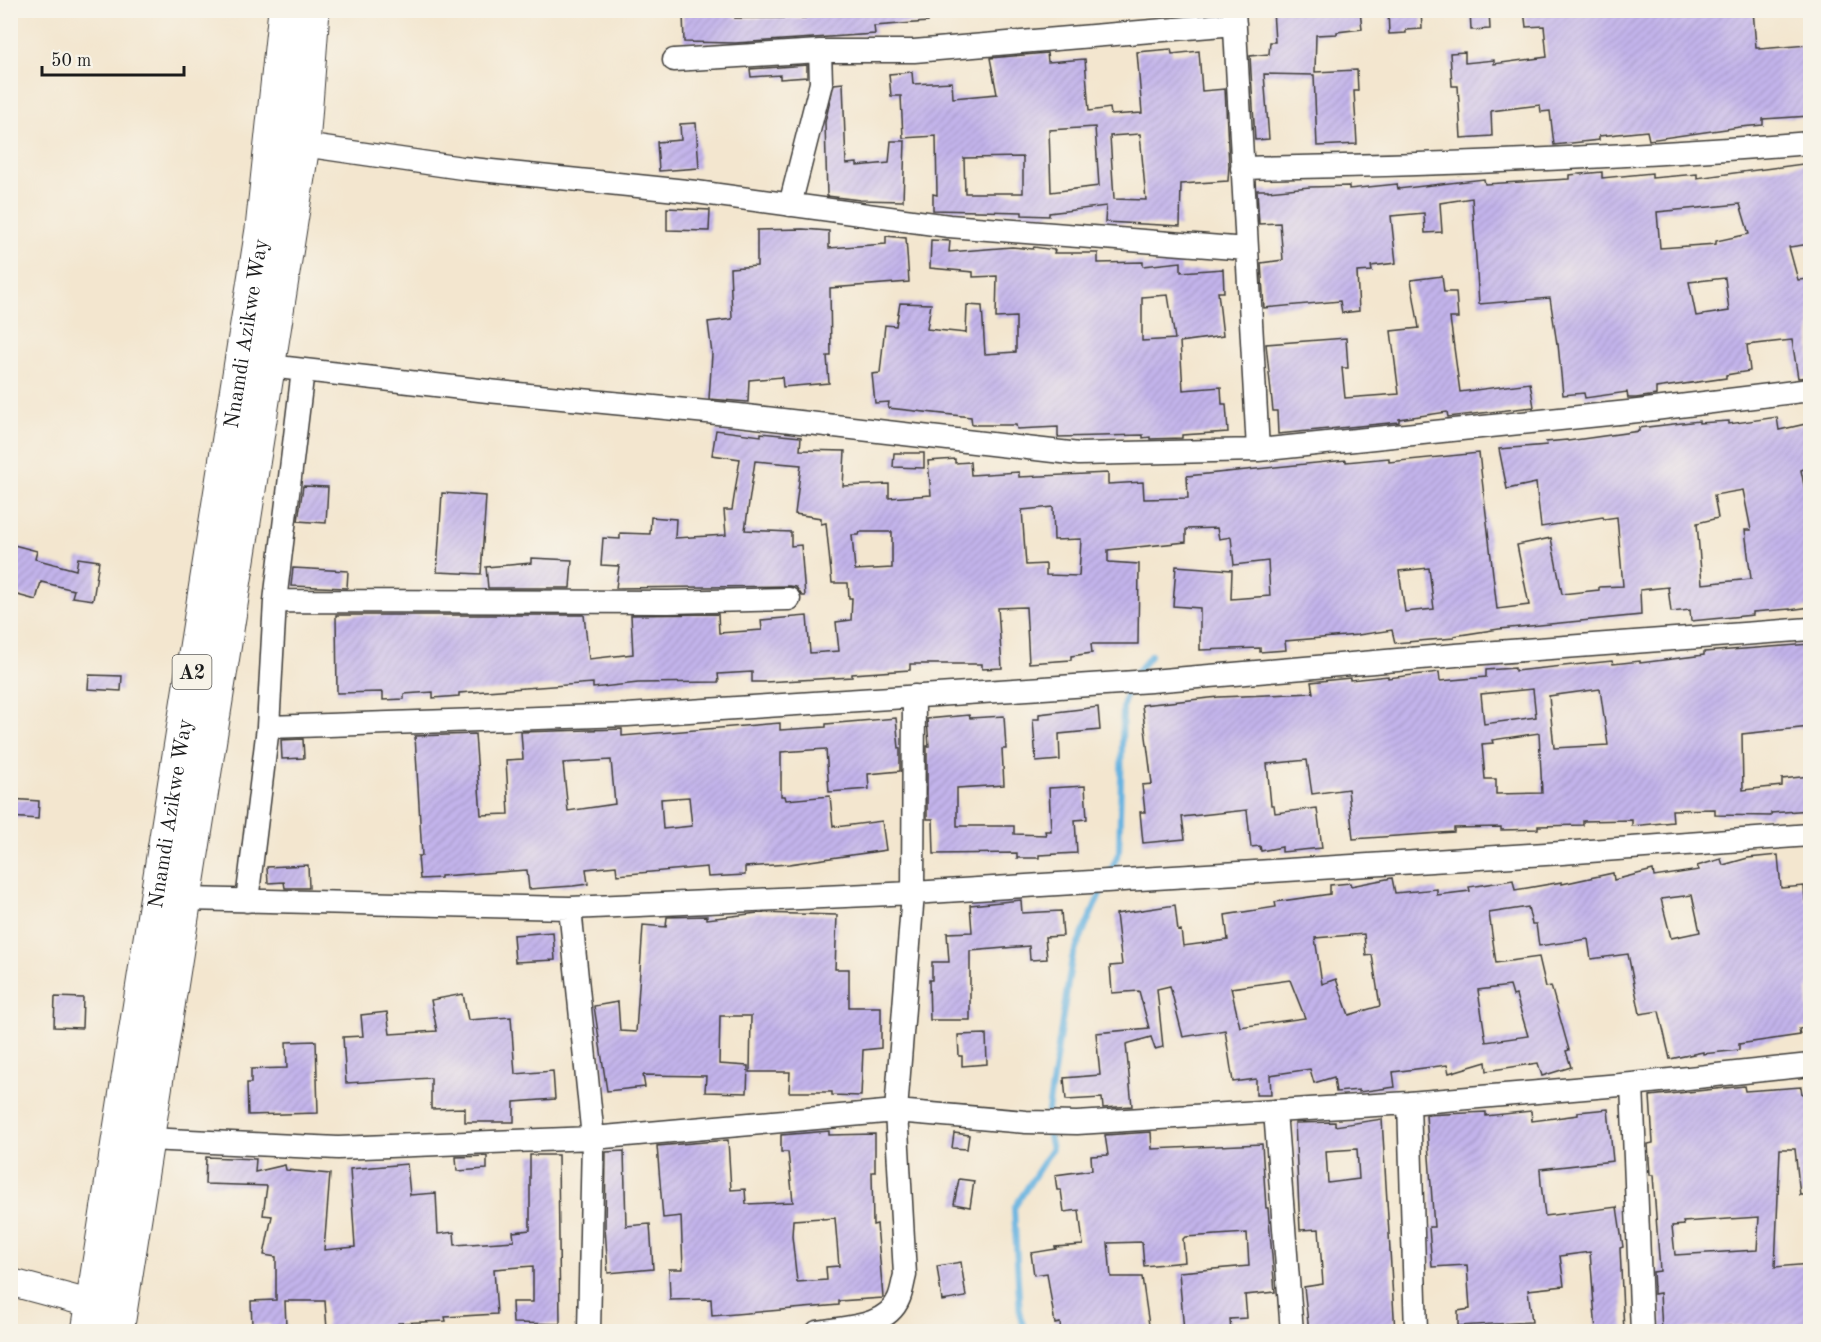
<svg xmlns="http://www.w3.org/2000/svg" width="1821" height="1342" font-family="'Old Standard TT',serif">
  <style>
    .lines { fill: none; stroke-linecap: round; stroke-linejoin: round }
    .stream { stroke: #67b3e0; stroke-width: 6 }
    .building { fill: url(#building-hatch); fill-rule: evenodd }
    .minor-casing { stroke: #3c3a37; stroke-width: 25 }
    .tertiary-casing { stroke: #3c3a37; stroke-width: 29 }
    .trunk-casing { stroke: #3c3a37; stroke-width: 35 }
    .minor { stroke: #fff; stroke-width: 22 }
    .tertiary { stroke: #fff; stroke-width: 27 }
    .trunk { stroke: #fff; stroke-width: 33 }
    .labels { text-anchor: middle; stroke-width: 6; stroke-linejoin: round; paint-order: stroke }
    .shield { fill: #f7f3e8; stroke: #5e5c59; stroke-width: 1.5 }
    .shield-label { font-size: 20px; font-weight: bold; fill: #1c1c1c }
    .street-label { font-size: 21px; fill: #1c1c1c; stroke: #f7f3e8 }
  </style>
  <defs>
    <pattern id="building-hatch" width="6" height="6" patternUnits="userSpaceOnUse" patternTransform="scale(1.5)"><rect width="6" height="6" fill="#c3b4eb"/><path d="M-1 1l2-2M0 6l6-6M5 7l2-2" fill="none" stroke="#a79ac9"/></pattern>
  </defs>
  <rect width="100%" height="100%" fill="#f7f3e8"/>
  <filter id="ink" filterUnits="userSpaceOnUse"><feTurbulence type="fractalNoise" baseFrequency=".0167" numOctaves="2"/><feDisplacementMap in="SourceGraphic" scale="12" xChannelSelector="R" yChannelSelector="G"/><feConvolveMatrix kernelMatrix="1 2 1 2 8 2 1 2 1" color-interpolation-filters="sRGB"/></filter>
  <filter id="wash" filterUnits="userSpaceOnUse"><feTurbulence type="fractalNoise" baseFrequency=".008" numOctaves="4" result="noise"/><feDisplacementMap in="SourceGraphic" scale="24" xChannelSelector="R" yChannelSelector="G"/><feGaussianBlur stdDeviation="1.35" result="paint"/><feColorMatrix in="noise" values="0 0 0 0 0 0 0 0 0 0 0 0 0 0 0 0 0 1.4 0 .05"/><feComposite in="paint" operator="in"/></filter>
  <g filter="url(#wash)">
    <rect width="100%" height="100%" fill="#f3e6cf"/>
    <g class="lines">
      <path class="stream" d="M1134,676L1151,655
        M1109,875L1119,852L1123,706L1128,687
        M1047,1117L1072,958L1103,887
        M1026,1332L1020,1316L1014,1208L1052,1149L1047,1127"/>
    </g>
    <g id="blocks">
      <path class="building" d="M713,10H736L735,18H805L804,10H820V13L860,10H928V22L874,26L875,34L735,43L684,42L683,14Z
        M1273,10H1360L1362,29L1337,32V34L1316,35L1315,72L1357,70L1358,91H1354L1357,144L1317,146L1314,75L1264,74L1269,139L1255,140L1250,56L1269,54L1270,42H1275Z
        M1388,10H1421L1422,29L1406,30V33L1389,34Z
        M1470,10H1489L1490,29L1471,30Z
        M1524,10H1753L1756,47H1759V49L1808,45V48L1810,47V116L1763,119V125L1740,127L1649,140L1647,131L1599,136V140L1554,145L1550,111L1541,112L1540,105L1491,111L1492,136L1461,138L1458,86H1452L1450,53L1465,52V63L1494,60V64L1547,57L1544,26L1526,27Z
        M1171,49L1172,54L1199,51L1202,91L1225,89L1229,166L1228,181L1181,184L1180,226L1105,222L1106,206L1049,213V216L1022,215V212L933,210V194L937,195L936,136L903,138L901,96H891L889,74L912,72L913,84L952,82L953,98L997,94L990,58L1047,53L1048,62L1085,59L1089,111L1110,108L1111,115L1142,113L1137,52ZM1095,127L1099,186L1051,192L1049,130ZM1140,134L1146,200L1114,199L1110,136ZM1023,157V193H965L964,158Z
        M807,65V77L780,79V75L751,77L750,69Z
        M843,83L846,164L857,163V166L889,163L891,141H905L903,201L860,200L827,196L825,122L834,84Z
        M696,123L699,168L659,171L657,142L681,140L680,124Z
        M1810,163V244L1789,247L1798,280L1810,279V377L1798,378L1792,340L1747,345L1750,371L1726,375V378L1656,388V395L1636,398H1628L1627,392L1585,398L1584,393L1563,395L1558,344H1557L1550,298L1479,304L1472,198L1440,203L1442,232L1425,233L1424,213L1391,216L1396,263L1371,266L1372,271L1357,272L1359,311L1342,313L1340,301L1264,308L1261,263L1283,260L1280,223L1259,224L1257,190H1268V191L1310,187L1349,186V189L1397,184L1398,189L1484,179L1485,184L1569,179V175L1602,172V178L1652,173V178L1697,174V178ZM1740,204L1749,234L1716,241V244L1660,248L1657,212ZM1725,278L1729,311L1696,316L1689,282Z
        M667,208L710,210L709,231L667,230Z
        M803,229L829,231V248L886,244V236L906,238L909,282L830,288L831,356H827L829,383L783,387L782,377L749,380L748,402L709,399L712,354L708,322L732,319L730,268L757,266V230Z
        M931,240L950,241L949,252L1012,247L1033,249L1034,247L1055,250L1054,253H1098V263L1143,262V266L1181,262V272L1223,269L1224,292H1218L1223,336L1180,342L1183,390L1221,387L1222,404H1226L1228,432L1182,435V438L1150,439V437L1143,438V435L1058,437V427L1017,429L1016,425H972L971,417L888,408L889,402L875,403L872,374L880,373L885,325L896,326L900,303L931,304L927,329L966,333L967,305L982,306L985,354L1016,352V317L996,318L997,276L973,277V272L930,268ZM1168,295L1175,339L1142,341V297Z
        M1442,276L1444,292H1456L1458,318H1450L1460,392L1530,383L1534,407L1448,417L1447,412L1399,419V422L1278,434L1277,411H1273L1266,344L1346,338L1348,368H1342L1345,398L1399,394L1391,331L1419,328L1411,280Z
        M1777,417L1779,430L1810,423V467L1801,470L1809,510H1810V607L1790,610V609L1753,612V615L1691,621L1690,610L1671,612L1668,587L1640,590L1641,615L1499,629L1454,636V638L1395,643L1392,630L1358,635L1285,641L1286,650L1260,652V648L1200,650V608L1173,606L1176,566L1232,570L1231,599L1270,596L1268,561L1234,565L1231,537L1219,539L1217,528L1186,529V542L1108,550V562L1139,564L1138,644H1091L1092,653L1071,656V660L1029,663L1026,607L998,608L1002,668L982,669V664H910V670L852,674V677L765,682H752V672L718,674L719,682L638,683L593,688V683L459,693V696L433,698V692L404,694V699L383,700V692L337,693L336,615H584L589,659L633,654L631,615L718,614L719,633L762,630L761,620L807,616L810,653L839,651L836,622L851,620L852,598H849L848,583H832L826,523L821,524V518L795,514L801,465L755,461L745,530L791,532V546L801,545L805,596H802L796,587L789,586L616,588L619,566L601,565L603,538L620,539V533L650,534L651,517L676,519L675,538L726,535L724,510H732L740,459L712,455L716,430L761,436V433L801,437L800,450L845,451L843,486L889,484V498L931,495L928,461L955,459V463L970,462L971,475L1019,472V477L1108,473V484L1143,482L1144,499L1188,498L1187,476L1346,460V462L1389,458V462L1479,453L1497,609L1529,605L1517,545L1551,538L1562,594L1599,590V587L1623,586L1617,517L1604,519L1603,517L1541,527L1536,483L1507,489L1499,449L1547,445L1546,442L1567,440L1568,441L1639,431V428L1699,421V423L1729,421V424ZM1743,490L1751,530H1745L1751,579L1702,584L1697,523L1718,518L1714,495ZM1053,507L1054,540L1081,539L1079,576L1046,575V564L1026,565L1022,510ZM860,532H892V568L855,570L852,535H859ZM1429,568L1434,609L1405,612L1399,571Z
        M894,453H924V468L893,467Z
        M303,486L328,487L326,523L298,521Z
        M442,493L486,496L481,574L437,572Z
        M10,544L37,551L35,559L76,570L78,558L99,561L93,600L72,597L74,590L41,582L36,600L10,593Z
        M531,558L572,560L570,588H488L486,567L531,563Z
        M293,568L348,571L347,588L291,586Z
        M1810,644V727L1742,734L1743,790L1782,786V779L1810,776V810L1771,813V816L1715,815V809L1672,810L1673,822L1632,826V820L1583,821V825L1538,826V829L1501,830V827L1454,828V832L1353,839L1348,789L1312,794L1307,760L1267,764L1271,805H1274L1275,813L1317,808L1322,848L1282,852V847L1261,851L1260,846L1251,847L1247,810L1182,817L1185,839L1143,843L1140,812H1145L1142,785L1152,784L1142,705L1219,697L1313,693L1311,682L1350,678V680L1388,676V678L1439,672L1440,681L1486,677V670L1515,668V671L1612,661L1613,664L1640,661V663L1704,655V652ZM1533,689L1536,717L1484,724L1481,694ZM1600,689L1608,745L1554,748L1549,696ZM1539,733L1542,793L1496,794V779H1485L1482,744L1493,743L1492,740Z
        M89,675L122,676L121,691L88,689Z
        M1098,707L1100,730L1059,734L1060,760L1036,762L1033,719H1039V714Z
        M969,715L970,718L1004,716L1006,749H1002L1004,785L957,788V826H1014V834L1046,835L1045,831H1051L1049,788L1085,786L1087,819L1075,820L1077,853L1039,855V858H1017V853L934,854L933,819H927V746H929L927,719Z
        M896,718L899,748H900V771L868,774L869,789L829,792L826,749L781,752V796H785L786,800L830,796L833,826L835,825L836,827L882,821L886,850L789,864L745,867V875L708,877L707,867L617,875L616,866L586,869L588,884L573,886L529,889L527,870L441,876V878L420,879L418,856H422L415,736L475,734L481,815L509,814L506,760L523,759L521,732L622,729V736L780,723V730L826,727V724ZM611,760L615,804L568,811L563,763ZM689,797L692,826L663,829L661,799Z
        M303,739L304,758L282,759L281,740Z
        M10,799L39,801L38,819L10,817Z
        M1778,855L1781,888L1804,886L1805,900L1810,899V988L1807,989L1810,1027L1799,1029L1800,1035L1739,1044V1050L1703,1054V1052L1670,1059L1659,1011L1640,1014L1628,954L1591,959L1588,939L1539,946L1536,924H1532L1528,907L1489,913L1496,963L1539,957L1546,987L1551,986L1569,1050L1566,1051L1571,1067L1542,1076L1538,1063L1487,1071L1486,1062L1449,1073L1447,1065L1393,1072L1395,1087L1359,1092V1090L1336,1092L1334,1077L1314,1083L1310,1069L1270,1075L1271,1095H1256V1079L1233,1082L1225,1030L1183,1037L1170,986L1157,989L1163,1047L1155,1049L1151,1037L1126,1044L1132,1106L1103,1108L1102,1098L1066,1100L1064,1078L1100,1075L1096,1033L1149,1028L1139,991L1112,993L1110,966L1122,965L1116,914L1175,905L1178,931L1181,930L1183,946L1228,940L1225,915L1276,907L1275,902L1330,894V885L1350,883L1351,886L1392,878L1395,893L1437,889V895L1470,891L1469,887L1513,880L1515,890L1562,882V884L1613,873L1614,880L1653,870L1654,877L1699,870L1697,866L1721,859L1723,865L1748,858ZM1692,895L1700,932L1671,938L1661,899ZM1364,934L1366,956L1372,955L1380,1006L1349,1015L1336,979L1322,984L1315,938ZM1290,980L1305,1018L1240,1027L1231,988ZM1510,986L1513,996L1516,995L1528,1036L1486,1042L1478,990Z
        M308,865L309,888H285L284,882L268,883L267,867Z
        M1021,900L1022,913L1061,911L1063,936L1045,937L1047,959L1030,960L1029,946L970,951V1020H930L929,980H932V962H949L947,933L972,932L970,905Z
        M758,913L837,915L835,969H849V1007H881V1048L863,1050L861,1096L832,1095V1092H789L790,1072H750L751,1016H720L719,1064L748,1066L747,1093L705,1092L706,1076L643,1075L645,1087L607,1091L594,1006L618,1002L620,1031L636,1032L643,925L666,927L667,917L707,916V919Z
        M553,932L555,960L515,962L513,935Z
        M463,994L468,1020L511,1017L515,1074L553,1071L555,1099L514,1102V1122H465V1108L431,1109V1078L346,1083L343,1037L363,1036L361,1015L387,1012L390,1034L437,1031L431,1000Z
        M55,997L83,998L82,1028L54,1027Z
        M986,1034L987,1064L962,1066V1056H959L958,1035Z
        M316,1041L318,1113L248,1115L247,1083H251V1069L287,1068L286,1042Z
        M1744,1086L1745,1091L1801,1087L1802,1094H1810V1195H1800L1795,1149H1780L1775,1267L1810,1264V1332H1754L1753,1325L1686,1329V1332H1662L1660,1293L1654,1294V1289L1653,1272L1660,1271L1653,1175H1650L1648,1144L1653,1143L1650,1096ZM1759,1217L1757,1250L1675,1255L1672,1226L1684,1225L1683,1222Z
        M1608,1109L1613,1161L1540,1169L1541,1184L1545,1216L1617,1207L1623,1247L1620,1248L1624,1332H1596L1590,1252L1560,1256L1564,1286L1528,1290L1532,1322L1458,1326V1311L1470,1309L1467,1265L1432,1267L1429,1227H1434L1426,1115L1486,1112V1116L1531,1111L1532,1121L1578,1115V1112Z
        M1382,1119L1395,1332H1309L1304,1287L1323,1284L1319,1229L1300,1230L1295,1123L1335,1122V1126ZM1357,1149L1359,1179L1328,1183L1326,1151Z
        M829,1131V1135L875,1134V1172H872L873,1225L877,1224L883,1298L839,1301V1305L712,1316L711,1299L670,1300L669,1269H683L681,1216L663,1218L657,1146L728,1140L731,1190L745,1189L746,1204L793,1202L788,1152H781V1135ZM822,1218V1219L835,1218L839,1266L826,1267L827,1280L797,1282L792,1236L793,1220Z
        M1151,1132L1152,1149L1262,1144L1266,1208H1268L1275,1292L1245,1295L1247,1318L1230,1319L1231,1332H1184L1179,1272L1249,1266L1247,1233L1185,1237L1183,1239L1185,1262L1144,1266L1142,1242L1108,1243L1111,1277H1142L1150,1332H1061L1060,1323L1055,1324L1047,1273L1034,1275L1031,1253L1056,1249L1055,1247L1083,1245L1079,1210L1064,1212L1061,1190H1057L1055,1175L1092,1170L1091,1156L1108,1155L1105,1135Z
        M954,1133L969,1135L967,1149L952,1148Z
        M624,1151L626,1226L650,1224L653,1269L608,1273L605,1227L606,1152Z
        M530,1155H558L560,1324L513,1323L512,1302H533V1266L494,1269L497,1314L445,1317L446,1321L398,1323V1327L327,1330L325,1301H285L286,1327L270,1328V1324L252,1325L251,1301L276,1300V1257L264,1255L272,1216L263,1215L267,1186L205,1184L206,1157L256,1159L255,1172L285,1165L286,1170L330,1174L324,1250L355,1247L350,1169L407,1164L410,1195L436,1193L438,1234L454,1232L455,1245L514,1241L513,1232L530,1230Z
        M487,1156V1169L457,1171L456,1157Z
        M959,1179L974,1181L970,1207L954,1204Z
        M961,1262L966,1297L942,1301L937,1266Z"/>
    </g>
  </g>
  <g filter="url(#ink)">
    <use href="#blocks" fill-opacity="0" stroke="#3c3a37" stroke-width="1.5"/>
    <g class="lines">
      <defs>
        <path id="minor" d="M1234,10L1258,450
          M674,60L820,51
          M303,145L462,168L696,192L949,226L1247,249
          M1242,168C1432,165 1621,158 1810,143
          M790,205L821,83L820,51H914L1235,24
          M269,366L488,391L738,415L1079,454L1258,450L1638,411L1810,390
          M275,601L668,602L789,599
          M268,727L275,601L303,370
          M186,899L570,908L913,893L1562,853L1810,835
          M247,901L268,727L627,715L1151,681L1456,655L1810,629
          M570,908L593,1138L589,1332
          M1632,1084L1642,1332
          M1409,1103L1416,1332
          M1275,1111L1292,1332
          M148,1139L338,1148L593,1138L896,1111L1026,1122L1077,1123L1409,1103L1632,1084L1810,1065
          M817,1332C844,1327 887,1328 899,1298C902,1291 903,1282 905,1275L896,1111L913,893L914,696"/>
        <path id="tertiary" d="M10,1282L92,1304"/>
        <g id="trunk">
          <path id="s1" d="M88,1332L262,229L285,10"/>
          <path d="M117,1332L303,145L313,10"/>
        </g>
      </defs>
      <use href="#minor" class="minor-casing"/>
      <use href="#tertiary" class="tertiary-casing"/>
      <use href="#trunk" class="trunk-casing"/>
      <use href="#minor" class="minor"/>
      <use href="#tertiary" class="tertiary"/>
      <use href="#trunk" class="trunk"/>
    </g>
  </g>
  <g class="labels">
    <rect class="shield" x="172.5" y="655" width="39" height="34" rx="4.5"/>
    <g class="shield-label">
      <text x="192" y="679">A2</text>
    </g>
    <g class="street-label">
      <text dy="7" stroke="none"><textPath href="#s1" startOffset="1011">Nnamdi Azikwe Way</textPath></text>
      <text dy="7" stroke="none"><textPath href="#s1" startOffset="525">Nnamdi Azikwe Way</textPath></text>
    </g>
  </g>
  <rect width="1821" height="1342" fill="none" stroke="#f7f3e8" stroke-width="36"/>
  <path d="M42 66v9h142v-9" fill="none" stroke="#1c1c1c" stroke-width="3"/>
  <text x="51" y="66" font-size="18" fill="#1c1c1c" stroke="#f7f3e8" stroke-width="4.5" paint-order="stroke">50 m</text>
</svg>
